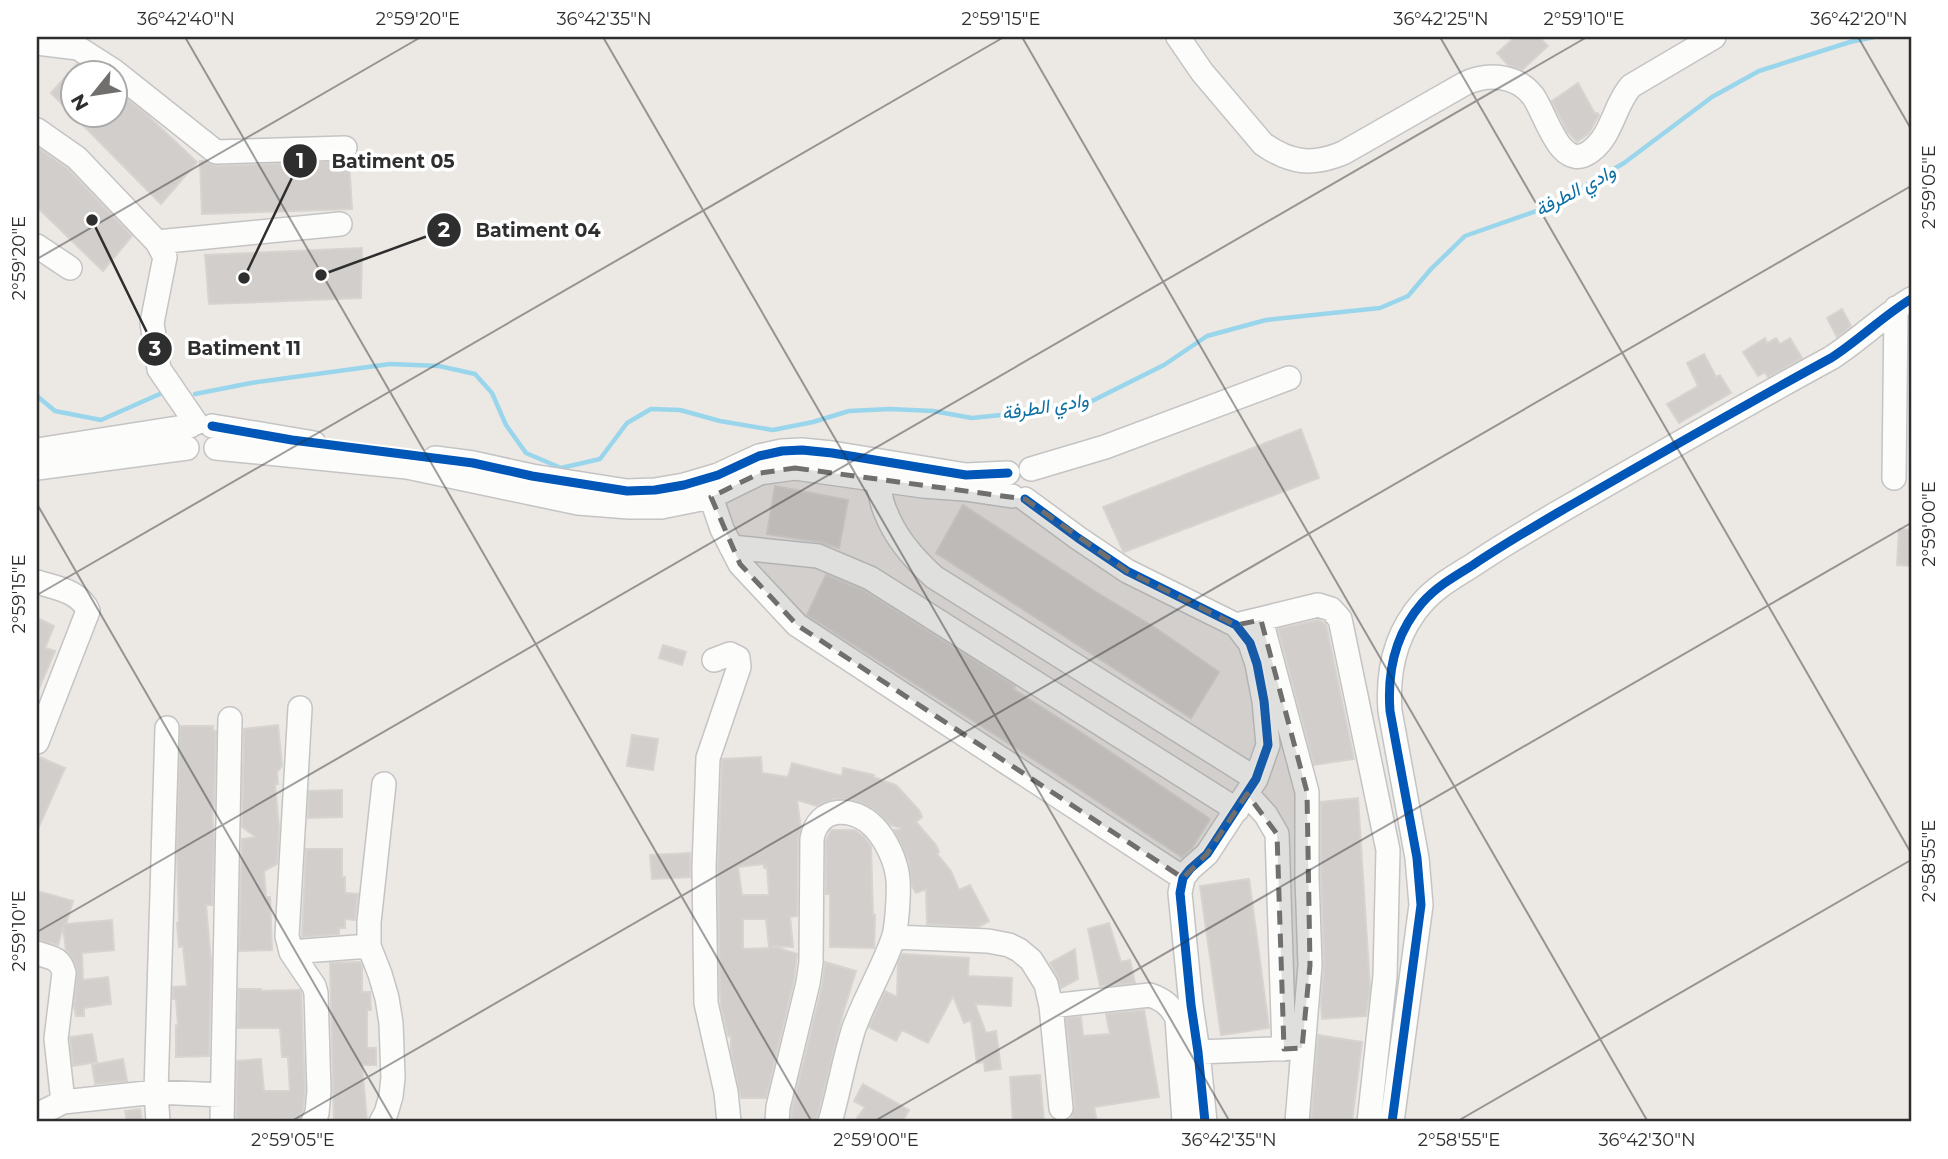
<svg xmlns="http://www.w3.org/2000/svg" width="1948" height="1159" font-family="Montserrat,Vazirmatn,sans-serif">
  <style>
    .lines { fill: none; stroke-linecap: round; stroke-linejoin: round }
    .stream { stroke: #99d6ec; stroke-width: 4.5 }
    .building { fill: #d1cecb; stroke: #d7d4d0; stroke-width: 2; fill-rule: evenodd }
    .minor-casing { stroke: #c5c4c5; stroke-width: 26 }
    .minor { stroke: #fcfcfb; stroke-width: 23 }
    .cycleway-casing { stroke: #fff; stroke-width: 13 }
    .cycleway { stroke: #0057b8; stroke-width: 9 }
    .marked { fill: #706f6e; fill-opacity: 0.2; stroke: #706f6e; stroke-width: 5; stroke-dasharray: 14 9; stroke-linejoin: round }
    .ticks { fill: none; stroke: #2e2e2e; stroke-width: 2; stroke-opacity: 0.45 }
    .labels { text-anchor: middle; stroke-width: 7; stroke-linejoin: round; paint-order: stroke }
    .water-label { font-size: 19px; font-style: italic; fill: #0d6fa3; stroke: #fff }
    .leader { fill: none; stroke: #2e2e2e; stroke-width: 2.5 }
    .callout-dot { fill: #2e2e2e; stroke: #fff; stroke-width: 2.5 }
    .mark-label { font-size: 21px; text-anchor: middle; font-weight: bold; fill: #fff }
    .callout-label { font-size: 19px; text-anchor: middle; font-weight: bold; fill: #2e2e2e; stroke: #fff; stroke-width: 7; stroke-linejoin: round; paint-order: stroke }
    .neatline { fill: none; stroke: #2e2e2e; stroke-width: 2.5 }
    .ticks-label { font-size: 18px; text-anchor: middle; fill: #2e2e2e }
  </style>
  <rect width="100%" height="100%" fill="#ece8e4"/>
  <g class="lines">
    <path class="stream" d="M195,394L251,383L390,364L439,366L475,374L492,393L506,425L526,453L561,468L600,459L627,423L651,409L680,410L720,421L773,430L813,422L849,411L890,409L933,411L972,418L1011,414L1090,402L1164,365L1207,336L1266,320L1380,308L1408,296L1431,269L1465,236L1551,206L1624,163L1712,97L1759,71L1850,42L1874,37
      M37,396L55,411L101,420L162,393"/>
  </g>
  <path class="building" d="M1515,37H1539L1548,46L1522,70L1508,65L1497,53Z
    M77,64L92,74H74V116H116V90L146,114L197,162L161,204L51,93Z
    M1578,83L1595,114L1597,113L1599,115L1589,133L1577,142L1567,131L1552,101Z
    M37,147L68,169L132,236L103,271L37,207Z
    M200,161H204L216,166L349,161L352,209L202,214Z
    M362,248L361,298L209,304L205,255Z
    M1842,309L1851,326L1837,337L1827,318Z
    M1765,338L1767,343L1776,338L1780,344L1790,338L1802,358L1768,377L1765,372L1758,376L1743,352Z
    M1704,354L1716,377L1720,375L1731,393L1679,423L1667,404L1698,386L1687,363Z
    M1301,429L1319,478L1124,552L1123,551L1103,507Z
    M775,486L848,500L839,548L820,542L767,534Z
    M963,505L1096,592L1154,627L1219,672L1191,718L936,553Z
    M1899,529L1911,530V566L1897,565Z
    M826,575L863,590L1015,686L1013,689L1079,731L1210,819L1192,848L1182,857L1055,773L807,615Z
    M37,618L54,626L45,648L55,651L37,693Z
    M1318,620L1326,624L1354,759L1314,765L1278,629Z
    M663,645L686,652L682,665L659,658Z
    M278,725L282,766L277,772L278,784H275L279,828L277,864L264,871L266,897H270L272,950L239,951L242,839L256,837L242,827L244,729Z
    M180,726H213V731H216L214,806L212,805L214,843L212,905H206L211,961L209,1056L176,1057V1025H178L176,999H173V987L187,986L183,946L179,947L177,923L179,922L177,854Z
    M632,735L658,739L653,770L627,766Z
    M37,756L65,768L37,831Z
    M761,757L762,773L788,777L792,763L842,776L843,768L874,775L873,777L896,785L919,810L922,817L916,822L936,845L939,852L937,854L951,871L959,890L970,885L989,921L978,927L927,924L926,889L916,893L912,886L909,862L894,830H901V828L891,825L872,808L851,799H834L817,806L797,800L801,829L798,839L797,916L790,917L793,947L772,946L797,954L794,980L766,1098H741L731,1052V1036H728L721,1006L720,991L718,868L722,761V759ZM764,864V868H767L769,895H742L738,867ZM743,919H766L769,948L743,949Z
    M342,790V817L308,818L309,791Z
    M1358,798L1370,988L1366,1016L1322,1019L1321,1002L1324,965L1321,877V802Z
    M831,830H855L864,837L871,846L873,915H875L874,948L830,947V894H826V841Z
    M306,849H342V877H345V893L358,894L355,920L345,919V928H339V934L302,937Z
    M690,853V877L652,879L650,855Z
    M1249,879L1269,1028L1221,1035L1200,886Z
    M37,891L73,901L66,924L112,920L114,950L82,953L83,980L108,977L111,1004L84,1008V1016H76L74,1006L77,969L72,957L66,950L63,927L58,945L37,939Z
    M1109,923L1121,962L1130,960L1135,983L1100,986L1088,929Z
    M1075,949L1078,979L1061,988L1058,977L1050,963Z
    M902,954L969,958L968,976L1012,978L1011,1006L975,1004L986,1033L996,1031L1001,1069L985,1071L984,1062L977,1063L971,1020L964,1023L953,996L928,1043L902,1030L896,1041L869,1027L885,991L897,997L898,963Z
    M360,962L362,966V992H370L371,1010H367V1048H376V1065H362L367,1122H334L330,963Z
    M825,962L856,971L843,1013L816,1122L803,1119L802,1122H791L792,1109L822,986Z
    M239,989H261V991L300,990L301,992L305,1091L303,1109L299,1122H282V1119L236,1122L237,1061L261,1059L264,1091H290L288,1057H282L280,1028H238Z
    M1144,1010L1159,1097L1094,1107L1097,1122H1069L1075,1107L1066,1018L1081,1017L1083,1036L1110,1034L1106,1014Z
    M92,1034L97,1062L73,1066L70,1037Z
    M1318,1035L1362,1042L1352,1122H1311Z
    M123,1059L127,1081L95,1084L92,1065Z
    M1040,1075L1044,1122H1013L1010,1077Z
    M863,1084L909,1110L902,1122H854L865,1107L854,1101Z
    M140,1109L142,1122H127L125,1111Z"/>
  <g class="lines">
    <defs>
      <path id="minor" d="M1178,37L1202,72L1263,144C1290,163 1312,166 1343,153L1464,84C1487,73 1516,74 1533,96C1546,113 1560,175 1591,151C1613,134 1614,105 1631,86L1714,37
        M37,43L78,48L114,71L216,152L345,148
        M37,130L77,158L157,242L165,257L152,323L159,369L196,423
        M157,242L340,224
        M37,246L70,268
        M212,426L314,443
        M216,448L407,467L578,503L629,507H661L711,497L760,473L795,468L923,486L965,489L1012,496
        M37,450L190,426
        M435,458L473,463L532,476L627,491L655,490L684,485L718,475L759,456L782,451L802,450L832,453L966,475L1008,473
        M37,468L187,448
        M1031,469L1105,447L1289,378
        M1894,478L1896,308
        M877,480C880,491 881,503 886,513C896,539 914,559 934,577L1256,779
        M711,497L722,529L740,564L797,625L1183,878
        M1025,499L1078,538L1127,571L1236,625L1250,643L1257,664L1264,701L1268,745L1256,779L1207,854L1190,869L1183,878L1180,893L1191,1005L1198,1052L1205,1122
        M731,547L818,556L870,578L1237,810
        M37,582C56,588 80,591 88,611L37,742
        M1261,620L1307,792V877L1310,965L1297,1122
        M1236,625L1318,605L1331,609L1340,619L1388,850L1385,976L1369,1122
        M714,660L730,654L738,658L739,667L708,758L704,868L706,1003L726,1092L729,1122
        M300,708L287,936L291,952L314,986L316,993L319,1091L317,1113L313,1122
        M1247,794L1266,815L1277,834L1284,1049
        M894,937L988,941L1009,945L1019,950L1031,960L1046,984L1051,1006L1061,1108
        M291,952L369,946
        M37,953C51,958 60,957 64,973L56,1039L63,1102
        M1051,1006L1150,995C1164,1000 1170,1005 1177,1018L1184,1122
        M1198,1052L1297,1048
        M37,1115L63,1102L156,1092L222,1095
        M158,1122L156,1092L167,728
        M222,1122L230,719
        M381,1122L386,1113L391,1096L393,1078L391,1023L387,998L380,974L369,946V922L384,784
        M777,1122L778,1107L808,983L811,962L812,839C818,805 854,806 874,827C886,839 897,863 898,880C899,893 897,928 893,939C882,970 865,998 854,1028C844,1059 839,1091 830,1122
        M1392,1122L1421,905L1417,858L1390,711C1387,671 1395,634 1422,603C1436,587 1455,576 1473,565C1501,546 1530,529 1559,512C1649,460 1739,408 1831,358C1859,340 1883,316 1911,299"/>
    </defs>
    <use href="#minor" class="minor-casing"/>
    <use href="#minor" class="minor"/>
    <defs>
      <path id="cycleway" d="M212,426L292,440L473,463L532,476L627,491L655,490L684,485L718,475L759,456L782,451L802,450L832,453L966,475L1008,473
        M1025,499L1078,538L1127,571L1236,625L1250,643L1257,664L1264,701L1268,745L1256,779L1207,854L1190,869L1183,878L1180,893L1191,1005L1198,1052L1205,1122
        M1392,1122L1421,905L1417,858L1390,711C1387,671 1395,634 1422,603C1436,587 1455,576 1473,565C1501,546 1530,529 1559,512C1649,460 1739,408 1831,358C1859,340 1883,316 1911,299"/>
    </defs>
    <use href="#cycleway" class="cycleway-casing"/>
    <use href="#cycleway" class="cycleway"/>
  </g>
  <path class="marked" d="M795,468L1025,499L1127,571L1236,625L1261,620L1307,792L1310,965L1302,1048L1284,1049L1277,834L1247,794L1207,854L1183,878L797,625L740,564L711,497L760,473Z"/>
  <path class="ticks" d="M185,37L812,1122M603,37L1230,1122M1022,37L1648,1122M1440,37L1911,853M1858,37L1911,129M37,259L421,37M37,504L394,1122M37,595L1004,37M37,932L1587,37M290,1122L1911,186M873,1122L1911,523M1456,1122L1911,860"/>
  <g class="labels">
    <g class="water-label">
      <text transform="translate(1575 190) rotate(-28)" y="7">وادي الطرفة</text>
      <text transform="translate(1045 406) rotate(-9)" y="7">وادي الطرفة</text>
    </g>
  </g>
  <path class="leader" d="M244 278L300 161M321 275L444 230M92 220L155 349"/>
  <g class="callout-dot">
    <circle cx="244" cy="278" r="7"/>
    <circle cx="321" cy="275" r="7"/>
    <circle cx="92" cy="220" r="7"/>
    <circle cx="300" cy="161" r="18"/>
    <circle cx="444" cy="230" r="18"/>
    <circle cx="155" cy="349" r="18"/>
  </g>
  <g class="mark-label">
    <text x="300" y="168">1</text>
    <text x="444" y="237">2</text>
    <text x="155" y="356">3</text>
  </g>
  <g class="callout-label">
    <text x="393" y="168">Batiment 05</text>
    <text x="538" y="237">Batiment 04</text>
    <text x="244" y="355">Batiment 11</text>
  </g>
  <rect width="1948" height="1159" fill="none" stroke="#ffffff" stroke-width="77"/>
  <g transform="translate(94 94) rotate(240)"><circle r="33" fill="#ffffff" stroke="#ababab" stroke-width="2"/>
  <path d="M0-5L12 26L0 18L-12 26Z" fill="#706f6e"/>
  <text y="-10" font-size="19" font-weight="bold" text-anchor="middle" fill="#2e2e2e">N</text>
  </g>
  <rect x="38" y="38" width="1872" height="1082" class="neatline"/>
  <g class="ticks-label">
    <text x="186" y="25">36°42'40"N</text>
    <text x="418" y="25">2°59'20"E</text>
    <text x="604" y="25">36°42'35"N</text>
    <text x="1001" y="25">2°59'15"E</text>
    <text x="1441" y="25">36°42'25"N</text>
    <text x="1584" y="25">2°59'10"E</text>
    <text x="1859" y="25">36°42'20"N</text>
    <text transform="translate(1929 187) rotate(-90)" y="6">2°59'05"E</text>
    <text transform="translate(19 258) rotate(-90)" y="6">2°59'20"E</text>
    <text transform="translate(1929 524) rotate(-90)" y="6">2°59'00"E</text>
    <text transform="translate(19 594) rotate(-90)" y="6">2°59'15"E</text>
    <text transform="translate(1929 861) rotate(-90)" y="6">2°58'55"E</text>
    <text transform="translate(19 931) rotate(-90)" y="6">2°59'10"E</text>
    <text x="293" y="1146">2°59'05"E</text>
    <text x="876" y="1146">2°59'00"E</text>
    <text x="1229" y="1146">36°42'35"N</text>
    <text x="1459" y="1146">2°58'55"E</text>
    <text x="1647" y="1146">36°42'30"N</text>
  </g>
</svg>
